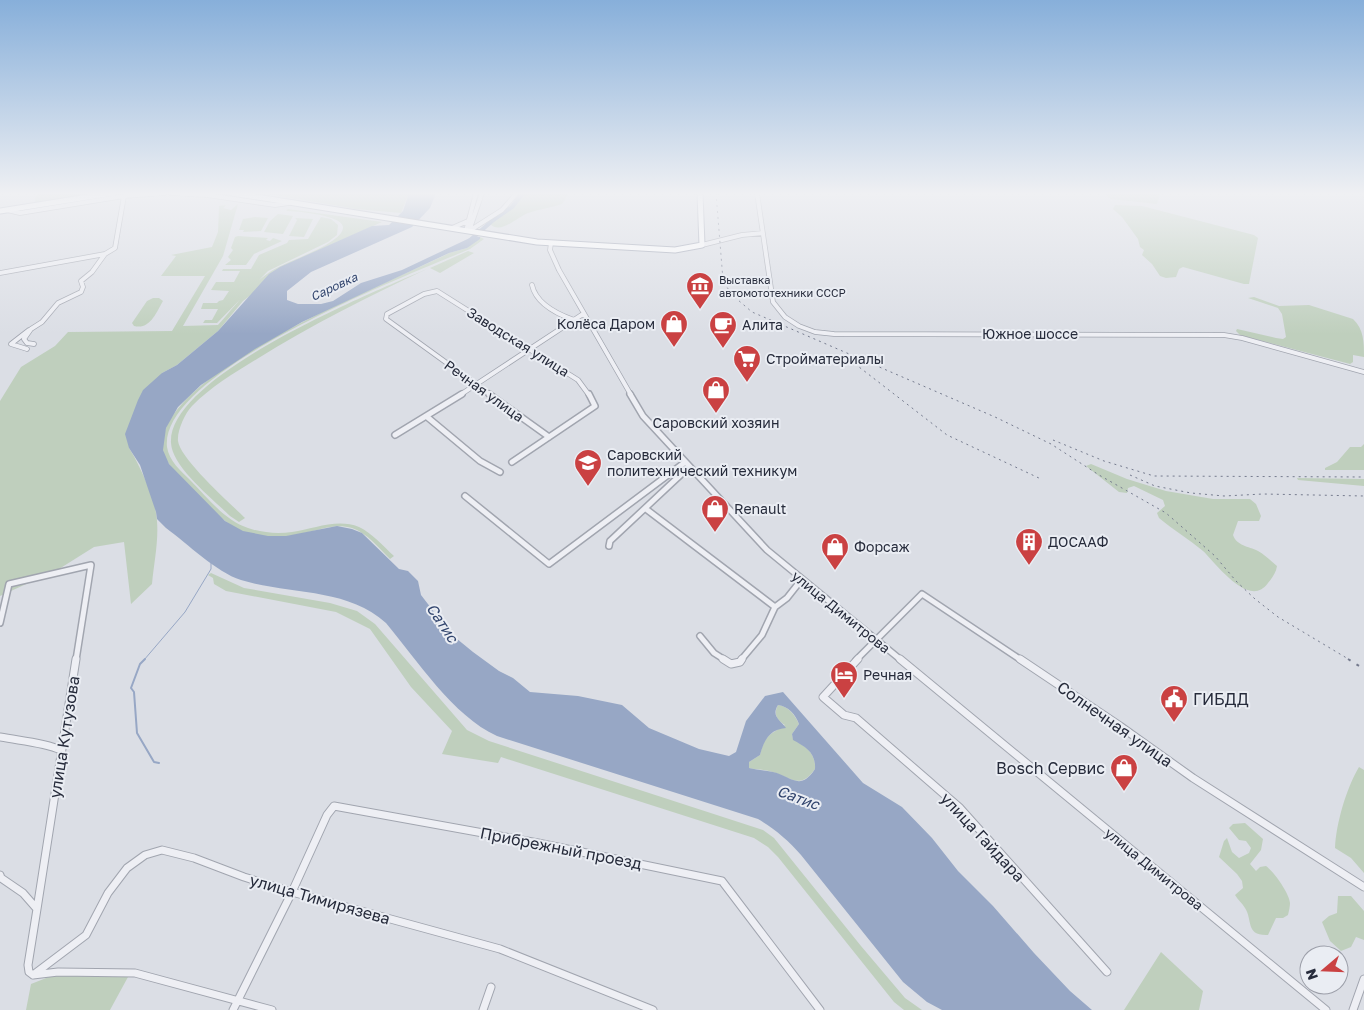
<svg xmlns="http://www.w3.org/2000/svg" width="1364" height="1010" font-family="'Golos Text',sans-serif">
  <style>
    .green { fill: #bfcfbd }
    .water { fill: #97a7c5; fill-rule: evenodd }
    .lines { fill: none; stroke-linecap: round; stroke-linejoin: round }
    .stream-far1 { stroke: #97a7c5; stroke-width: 1 }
    .stream { stroke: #97a7c5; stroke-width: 2 }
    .river { fill: #97a7c5; fill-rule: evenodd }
    .minor-far2-casing { stroke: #a1a5af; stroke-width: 5.5 }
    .minor-far1-casing { stroke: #a1a5af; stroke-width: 8 }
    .minor-casing { stroke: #a1a5af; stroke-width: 9 }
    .major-casing { stroke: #9ba1b1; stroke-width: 7 }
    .minor-far2 { stroke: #eeeff4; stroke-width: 4 }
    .minor-far1 { stroke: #eeeff4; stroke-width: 5 }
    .minor { stroke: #eeeff4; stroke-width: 7 }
    .major { stroke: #fff; stroke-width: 5 }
    .rail-far1 { stroke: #757b8e; stroke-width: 1; stroke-dasharray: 2 4; stroke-linecap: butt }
    .rail { stroke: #757b8e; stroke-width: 2; stroke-dasharray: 3 7; stroke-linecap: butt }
    .labels { text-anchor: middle; stroke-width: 4; stroke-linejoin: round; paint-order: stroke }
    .far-poi-label { font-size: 11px; fill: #262b3b; stroke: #eaedf3; text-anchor: start }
    .far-water-label { font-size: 12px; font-style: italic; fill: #31446d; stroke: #eaedf3 }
    .poi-label { font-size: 14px; fill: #262b3b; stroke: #eaedf3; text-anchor: start }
    .street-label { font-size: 14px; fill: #262b3b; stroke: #eaedf3 }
    .water-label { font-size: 15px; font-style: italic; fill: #31446d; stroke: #eaedf3 }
    .near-poi-label { font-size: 16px; fill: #262b3b; stroke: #eaedf3; text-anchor: start }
    .near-street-label { font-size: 16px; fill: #262b3b; stroke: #eaedf3 }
  </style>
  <rect width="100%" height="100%" fill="#dbdee5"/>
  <path class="green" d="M37,193H101L34,204Z
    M262,193H409L401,213L356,209Z
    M525,193H569L562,204C551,208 539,209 528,213C517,217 501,235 490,224L522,199Z
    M1103,193H1160L1157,204L1111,199Z
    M238,204L223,256L183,326L218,325C237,304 256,276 283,265C294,259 344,242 343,227C342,215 296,211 286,211L288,209L382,222L295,261L243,301L218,331L177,365L162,373L129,448C138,462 154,496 156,513C160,536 154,561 152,584L131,604L124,542L94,547L59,569L0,596V401L21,367L55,346L68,332L172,331L205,276H161L176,256L171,255L212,247L218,232L219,206L226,205L223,208L231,210Z
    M1115,205L1142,206L1254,235L1258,238L1249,284H1244L1183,267L1179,269L1176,277L1166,278L1160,276L1152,264L1142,255L1144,250L1140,247L1138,239L1122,217L1113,209Z
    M278,214L293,216L283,234L264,232L270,221Z
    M255,217L268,218L261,231L243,232L244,230H239L243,219Z
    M321,217L331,219L338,225L337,235L328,242L268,271L217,323H203L205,320H212L218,309H201L203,303H217L219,301L223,300L229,291L211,290L216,282H234L240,271H222L223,269H251L259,255L287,243L289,240L308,239Z
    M295,218L313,219L304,237L289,236L297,220Z
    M238,236L268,238L266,240L270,241L273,238L282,241L254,254L246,265H225L231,260L228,257L233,250L231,248L235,237Z
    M480,237L484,239L470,249C410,274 159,371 167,447C169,461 181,471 190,480C208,498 224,520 248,528C262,533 278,534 292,532C314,529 337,518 359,527C372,533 383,546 394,556L390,559C379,548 367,533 352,528C335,523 320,530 304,533C285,538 266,538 247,533C221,524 203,499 184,480C175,471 165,463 163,450C151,374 393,282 449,253L467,248Z
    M468,251L474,253L440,273L430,268Z
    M427,269C369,296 311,325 257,359C234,373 211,387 192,406C185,413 177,431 178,441C180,459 230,503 245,518L239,522L230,516C213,499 172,467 171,443C167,376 373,292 427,269Z
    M1254,297L1279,306L1309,305L1353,319C1364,329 1364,343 1364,357L1353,355V362L1350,364L1240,335L1236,331L1237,329L1276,338L1283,339L1286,337L1282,314L1278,308L1248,298Z
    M153,298H159L163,301C156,313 150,330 134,326L132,323L147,301Z
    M1364,444V470H1325V468L1337,462L1350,447H1361Z
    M1091,464L1127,479L1166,491L1213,499H1250L1256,504L1261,516L1259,521H1238L1233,535C1237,546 1248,546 1258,551C1265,555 1271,561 1277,566C1276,573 1272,578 1268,583C1249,610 1215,562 1203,551C1189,539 1173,530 1159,518L1157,513L1165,506L1163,500L1134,486L1128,488L1127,493L1119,492L1086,466Z
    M1297,478L1364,479V486L1298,480Z
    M211,573L244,588L330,603L357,611L375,624L467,730L489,741L763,830L774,838L861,946L905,998L922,1010H904L894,1002L778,857L768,847L754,838L501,757L498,763L442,754L452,731L411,687L370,629L336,612L226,591L214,584L213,578L208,575Z
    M778,705C788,706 795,715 799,724L792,734L793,739C806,747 816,753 815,769C799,792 788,775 769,771C762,769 755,770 749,768V762L760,755C765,735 768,736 785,725C777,720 773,714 778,705Z
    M1359,767L1364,770V873L1351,858L1335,848C1336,824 1346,789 1359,767Z
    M1245,823L1263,839L1261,850L1250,864L1256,871L1260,867L1266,866C1274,872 1289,893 1290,903C1290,906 1289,911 1288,915L1283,918H1276L1268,935C1245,936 1253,920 1245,908C1242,903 1238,900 1235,895L1243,888L1242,881L1237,874L1219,857L1224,841L1227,838L1232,852L1239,858L1249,853L1251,848L1246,841L1239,840L1229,828L1233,824Z
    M1338,896H1351L1364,911V940L1356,937L1351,947L1341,951L1330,941L1322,922L1329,916L1337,913Z
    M1161,952L1203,991L1199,1010H1124Z
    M59,973L128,977L110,1010H26L31,984Z"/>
  <path class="water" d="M409,193H436L430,208L412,227L311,272L287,291V300L298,304H321L333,301L361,283L402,270L474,236L480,237V239L467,248L449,253L302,322L255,349L201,385L178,407L166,428L163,450L169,464L225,521L243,531L268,536H286L337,526L352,529L362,533L399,569L408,571L418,581L421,595L451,634L473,652L499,671L513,678L530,692L578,696L622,705L649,728L699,749L729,756L736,752L746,721L765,696L783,692L863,783L902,807L932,838L958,871L993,906L1034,953L1070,991L1092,1010H942L927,1002L903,982L801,855C788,840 775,829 758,819L497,736C453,716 417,660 386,623C346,587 290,595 241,580C216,572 188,544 166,528L157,519L156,512L140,465L129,448L125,434L138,400L143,390L162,373L177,365L218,331L269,274L280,267L372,226L389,225L403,211ZM778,705C788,706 796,715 799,724L792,734L793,740C806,747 816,753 815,769C800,792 791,776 773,772C765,770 757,770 749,768V762L760,755C764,740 770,729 786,728C780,720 771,716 778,705Z"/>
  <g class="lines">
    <path class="stream-far1" d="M144,660L185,612L211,569V563"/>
    <path class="stream" d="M145,659L140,664L131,688L134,692L137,733L154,762L159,763"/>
    <path class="river" d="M520,193H526L514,208L494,222L470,243H466V241L490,220L510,206Z"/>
    <defs>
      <path id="minor-far2" d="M171,193L207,195L275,205L289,203
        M757,193L773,302L785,317L799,326L815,332L834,334L1224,335L1242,338L1364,372
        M7,210L20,213L124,196L165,193
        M452,228L468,221
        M466,231L476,193
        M469,231L502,210L517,193
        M469,231L482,193
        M551,243L550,250L559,270L631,395
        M702,245L742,235L763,233
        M0,273L105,254L115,248L124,196
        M532,285C536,304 557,314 574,320
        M34,344L27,343L24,339L31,329L42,322L58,303L81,292L83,287L81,281L92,272L105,254
        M27,349L11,344L29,330
        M460,395L583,314
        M491,395L386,319L387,314L424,294L437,291L578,380L589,395"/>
      <path id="minor-far1" d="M489,394L549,437
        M630,394L643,416L767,550L901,660
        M426,416L480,461L500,472
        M395,435L462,394
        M512,462L595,406L589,394
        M465,496L549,564L684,463
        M646,509L775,607
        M609,546L610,541L689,467
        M0,623L9,584L91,565L76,660
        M700,636L714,653L725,660
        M741,660L762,635L775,607L787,598L802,579
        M856,660L922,594L1021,660"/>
      <path id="minor" d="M723,659L731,664L740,662L742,659
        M858,659L823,697L844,715L856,718L960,808L1107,972
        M900,659L1326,1010
        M1020,659L1120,726L1193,778L1364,887
        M0,737C21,741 42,742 61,750
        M0,875L1,878L23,893L37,909L28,965L29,972L33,975L58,972L135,973L272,1010
        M37,909L76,659
        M33,975L86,935L108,893L127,868L145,855L162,850L194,858L244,877L292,892L500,949L653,1010
        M233,1010L292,892L327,815L334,806L538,843L722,881L820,1010
        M483,1010L491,987
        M1353,1010L1364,979"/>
      <path id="major" d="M232,193L537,242L675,250L702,245L700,193
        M0,211L113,193"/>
    </defs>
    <use href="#minor-far2" class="minor-far2-casing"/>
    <use href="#minor-far1" class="minor-far1-casing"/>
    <use href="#minor" class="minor-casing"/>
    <use href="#major" class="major-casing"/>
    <use href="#minor-far2" class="minor-far2"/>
    <use href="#minor-far1" class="minor-far1"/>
    <use href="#minor" class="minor"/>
    <use href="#major" class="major"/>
    <path class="rail-far1" d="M716,193L723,280L731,294L752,312L995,417L1051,444L1099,475L1166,513L1215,556L1236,581L1255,599L1278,617L1350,660
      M850,360L947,435L1041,479
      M1053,440L1104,461L1154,476L1364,477
      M1130,475L1155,486L1191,493L1224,496L1263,494L1364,496"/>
    <path class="rail" d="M1348,659L1364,669"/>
  </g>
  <linearGradient id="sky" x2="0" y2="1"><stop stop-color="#87afda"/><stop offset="0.58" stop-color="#eff0f3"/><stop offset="1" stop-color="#eff0f3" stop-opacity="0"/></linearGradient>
  <rect width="1364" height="334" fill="url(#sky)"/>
  <defs>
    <symbol id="museum-pin" viewBox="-11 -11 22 30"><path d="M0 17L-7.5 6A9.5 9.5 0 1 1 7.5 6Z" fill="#ca4142" stroke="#eaedf3"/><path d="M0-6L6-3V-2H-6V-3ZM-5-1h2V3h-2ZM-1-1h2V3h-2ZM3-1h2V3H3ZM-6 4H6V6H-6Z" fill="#fff"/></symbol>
    <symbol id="shop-pin" viewBox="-11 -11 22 30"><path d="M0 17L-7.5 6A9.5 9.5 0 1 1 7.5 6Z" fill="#ca4142" stroke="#eaedf3"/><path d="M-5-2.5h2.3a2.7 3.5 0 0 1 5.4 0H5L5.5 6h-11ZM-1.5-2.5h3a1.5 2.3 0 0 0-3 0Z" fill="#fff"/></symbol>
    <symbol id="cafe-pin" viewBox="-11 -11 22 30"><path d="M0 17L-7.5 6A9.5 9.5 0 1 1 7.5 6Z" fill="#ca4142" stroke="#eaedf3"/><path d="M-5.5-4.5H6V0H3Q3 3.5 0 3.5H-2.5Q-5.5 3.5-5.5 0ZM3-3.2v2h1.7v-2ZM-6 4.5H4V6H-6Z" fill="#fff"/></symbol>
    <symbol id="supermarket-pin" viewBox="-11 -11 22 30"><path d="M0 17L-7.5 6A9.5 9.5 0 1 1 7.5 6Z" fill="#ca4142" stroke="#eaedf3"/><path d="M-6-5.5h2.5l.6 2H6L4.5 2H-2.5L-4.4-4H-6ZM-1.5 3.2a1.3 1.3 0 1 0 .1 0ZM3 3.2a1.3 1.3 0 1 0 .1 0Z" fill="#fff"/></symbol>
    <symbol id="university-pin" viewBox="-11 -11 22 30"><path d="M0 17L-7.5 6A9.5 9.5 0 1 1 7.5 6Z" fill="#ca4142" stroke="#eaedf3"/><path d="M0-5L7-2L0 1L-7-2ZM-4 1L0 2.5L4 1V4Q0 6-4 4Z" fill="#fff"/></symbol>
    <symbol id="building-pin" viewBox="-11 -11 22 30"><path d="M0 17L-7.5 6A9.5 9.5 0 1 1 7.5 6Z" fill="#ca4142" stroke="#eaedf3"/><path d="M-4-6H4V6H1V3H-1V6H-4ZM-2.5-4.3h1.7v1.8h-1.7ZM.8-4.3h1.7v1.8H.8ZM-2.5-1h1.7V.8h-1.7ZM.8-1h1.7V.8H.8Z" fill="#fff"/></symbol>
    <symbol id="hotel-pin" viewBox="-11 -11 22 30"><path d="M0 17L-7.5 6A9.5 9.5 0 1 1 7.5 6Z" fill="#ca4142" stroke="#eaedf3"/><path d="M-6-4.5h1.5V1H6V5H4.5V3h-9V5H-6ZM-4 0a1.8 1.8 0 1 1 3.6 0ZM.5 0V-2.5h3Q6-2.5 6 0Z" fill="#fff"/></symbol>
    <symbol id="civic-pin" viewBox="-11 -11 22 30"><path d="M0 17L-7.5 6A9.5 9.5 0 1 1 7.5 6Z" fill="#ca4142" stroke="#eaedf3"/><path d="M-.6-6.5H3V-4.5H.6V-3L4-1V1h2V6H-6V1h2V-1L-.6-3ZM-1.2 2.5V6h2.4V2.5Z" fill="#fff"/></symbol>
  </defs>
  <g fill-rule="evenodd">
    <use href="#museum-pin" x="684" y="270" width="32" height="43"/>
    <use href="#shop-pin" x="658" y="308" width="32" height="43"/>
    <use href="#cafe-pin" x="707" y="309" width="32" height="43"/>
    <use href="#supermarket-pin" x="731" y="343" width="32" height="43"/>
    <use href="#shop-pin" x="700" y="374" width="32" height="43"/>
    <use href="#university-pin" x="572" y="447" width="32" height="43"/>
    <use href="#shop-pin" x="699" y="493" width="32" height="43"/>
    <use href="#building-pin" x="1013" y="526" width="32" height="43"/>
    <use href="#shop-pin" x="819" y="531" width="32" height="43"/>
    <use href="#hotel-pin" x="828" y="659" width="32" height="43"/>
    <use href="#civic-pin" x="1158" y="683" width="32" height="43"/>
    <use href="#shop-pin" x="1108" y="752" width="32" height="43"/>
  </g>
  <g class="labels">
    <g class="far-poi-label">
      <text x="719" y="284">Выставка<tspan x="719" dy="13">автомототехники СССР</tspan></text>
    </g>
    <g class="far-water-label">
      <text transform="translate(334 287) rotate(-25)" y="4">Саровка</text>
    </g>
    <g class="poi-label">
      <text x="655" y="329" text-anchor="end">Колёса Даром</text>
      <text x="742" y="330">Алита</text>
      <text x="766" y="364">Стройматериалы</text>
      <text x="716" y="428" text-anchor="middle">Саровский хозяин</text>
      <text x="607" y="460">Саровский<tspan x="607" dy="16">политехнический техникум</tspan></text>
      <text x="734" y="514">Renault</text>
      <text x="1048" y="547">ДОСААФ</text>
      <text x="854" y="552">Форсаж</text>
      <text x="863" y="680">Речная</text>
    </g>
    <g class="street-label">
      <text x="1030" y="339">Южное шоссе</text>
      <text transform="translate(518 342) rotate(32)" y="5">Заводская улица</text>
      <text transform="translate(484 391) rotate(36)" y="5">Речная улица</text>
      <text transform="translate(841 612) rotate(39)" y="5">улица Димитрова</text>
      <text transform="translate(1154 869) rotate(39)" y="5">улица Димитрова</text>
    </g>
    <g class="water-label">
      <text transform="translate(442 623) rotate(56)" y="5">Сатис</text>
      <text transform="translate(798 798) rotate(20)" y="5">Сатис</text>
    </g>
    <g class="near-poi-label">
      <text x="1193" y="705">ГИБДД</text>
      <text x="1105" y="774" text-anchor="end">Bosch Сервис</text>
    </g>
    <g class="near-street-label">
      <text transform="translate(1115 724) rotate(35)" y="6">Солнечная улица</text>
      <text transform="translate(64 737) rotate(-81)" y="6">улица Кутузова</text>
      <text transform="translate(983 837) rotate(47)" y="6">улица Гайдара</text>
      <text transform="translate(561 848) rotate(11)" y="6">Прибрежный проезд</text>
      <text transform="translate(320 899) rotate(16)" y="6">улица Тимирязева</text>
    </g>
  </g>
  <g transform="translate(1324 970) rotate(251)"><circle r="24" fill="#eaedf3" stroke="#9c9fa9"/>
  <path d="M0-4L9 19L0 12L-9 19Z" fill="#ca4142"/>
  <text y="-8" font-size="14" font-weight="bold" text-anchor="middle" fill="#262b3b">N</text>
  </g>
</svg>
